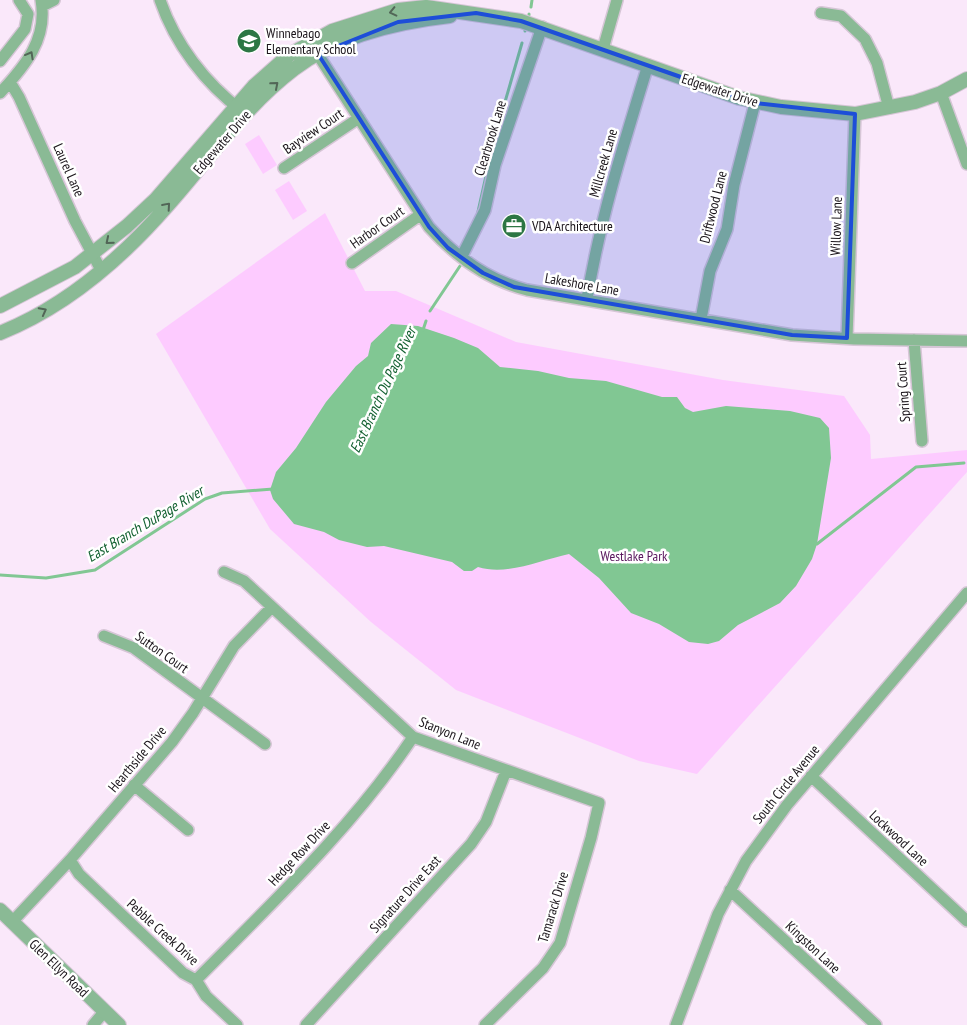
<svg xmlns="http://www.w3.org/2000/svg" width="967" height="1025" font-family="'PT Sans Narrow',sans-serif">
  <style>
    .green { fill: #fdcbff }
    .water { fill: #81c793 }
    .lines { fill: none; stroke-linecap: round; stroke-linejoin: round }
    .stream { stroke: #81c793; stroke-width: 3 }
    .minor-casing { stroke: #d6c6d6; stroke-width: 14 }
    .tertiary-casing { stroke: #d6c6d6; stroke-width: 16 }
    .minor { stroke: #8aba95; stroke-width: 11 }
    .tertiary { stroke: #8aba95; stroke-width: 14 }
    .oneway { stroke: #526657 }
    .marked { fill: #1d4ed8; fill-opacity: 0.2; stroke: #1d4ed8; stroke-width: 4; stroke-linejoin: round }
    .labels { text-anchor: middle; stroke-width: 5; stroke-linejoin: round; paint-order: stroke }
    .poi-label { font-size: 14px; fill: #191319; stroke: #fff; text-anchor: start }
    .street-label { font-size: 14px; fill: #191319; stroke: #fff }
    .park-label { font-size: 14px; fill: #59165d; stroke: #fff }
    .water-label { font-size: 15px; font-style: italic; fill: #136131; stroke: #fff }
  </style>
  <rect width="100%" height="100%" fill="#fae8fa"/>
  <path class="green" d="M259,135L277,165L263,174L245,144Z
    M289,181L307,211L293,220L275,190Z
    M325,213L365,291H396L516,342L723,380L844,396L870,435L871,459L967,450V472L697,774L639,761L456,690L371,622L270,529L156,334Z"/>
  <path class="water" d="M391,324L418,326L454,338L478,348L500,367L538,371L569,378L606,381L662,397H677L685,408L693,412L726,406L790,411L820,418L829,428L831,458L817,544L812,559L796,586L780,603L738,625L719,641L708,644L689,642L659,624L631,613L599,578L569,554C541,560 507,576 478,567L472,571H464L452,562L384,546L367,547L339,540L324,532L294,524L273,499L270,490L276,472L296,448L326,402L356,366L368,356L371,343Z"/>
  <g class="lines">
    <path class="stream" d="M531,7L532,0
      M529,15V14
      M525,31V30
      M477,216L494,140L522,43
      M430,311L460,266
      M423,330L426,321
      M814,543L817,544L916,467L964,463
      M0,575L46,578L95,570L205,499L222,493L273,489"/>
    <defs>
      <path id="minor" d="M160,0C175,44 205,83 242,111
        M42,6L54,0
        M821,13L841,16L865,39L877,63L889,108
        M313,47L429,227C456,257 487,280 527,290L792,335L854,339L967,341
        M603,49L617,0
        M0,61L25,29L28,14L19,0
        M10,82L19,97L75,221L101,270
        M0,93C25,66 48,39 41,0
        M941,93L967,164
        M284,168L359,118
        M462,256L485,210L495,165L542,27
        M352,263L420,215
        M587,299C600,219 624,143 648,65
        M701,319L710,271L727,229L734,185L755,103
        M847,338L855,114
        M914,340L922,441
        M224,572L244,581L413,737L599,803L591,838L560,943L543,968L485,1025
        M104,636L134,648L265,744
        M811,776L967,921
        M134,785L188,830
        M70,860L79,874L183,973L196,980L206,996L237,1025
        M730,890L876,1025
        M12,922L70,860L172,742L193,713L234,646L272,607
        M196,980C272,903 352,828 413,737
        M93,1025L104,1012
        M306,1025L471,844L486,822L506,771
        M676,1025L718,914L746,861L787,805L967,593"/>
      <path id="tertiary" d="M0,306L75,267L127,226L156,199L254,86L289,55L332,31L398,10L426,7L521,21L739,98L781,107L855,114L915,102L941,93L967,79
        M0,333C65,307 122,258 168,205C209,159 244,107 294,69C338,35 396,22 450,16
        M0,910L119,1025"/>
    </defs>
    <use href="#minor" class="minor-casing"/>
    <use href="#tertiary" class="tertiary-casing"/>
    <use href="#minor" class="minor"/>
    <use href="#tertiary" class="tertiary"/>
  </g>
  <defs><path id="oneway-chevron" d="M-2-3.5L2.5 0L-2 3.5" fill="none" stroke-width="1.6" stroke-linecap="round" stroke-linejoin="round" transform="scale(1.25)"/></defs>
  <g class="oneway">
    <use href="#oneway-chevron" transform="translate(393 12) rotate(167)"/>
    <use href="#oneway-chevron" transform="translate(30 55) rotate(-61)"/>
    <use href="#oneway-chevron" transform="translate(275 85) rotate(-41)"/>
    <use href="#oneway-chevron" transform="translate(167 206) rotate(-49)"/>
    <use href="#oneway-chevron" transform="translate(109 241) rotate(140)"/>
    <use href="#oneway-chevron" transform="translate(43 311) rotate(-28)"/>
  </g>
  <path class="marked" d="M476,13L521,21L755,103L855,114L847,338L792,335L514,287L483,273L448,248L429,227L318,54L398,22Z"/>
  <defs>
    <symbol id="school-disc" viewBox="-11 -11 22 22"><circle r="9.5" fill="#2c7644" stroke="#fff"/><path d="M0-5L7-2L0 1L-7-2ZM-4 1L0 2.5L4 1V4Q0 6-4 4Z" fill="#fff"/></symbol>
    <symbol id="office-disc" viewBox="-11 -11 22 22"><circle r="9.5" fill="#2c7644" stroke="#fff"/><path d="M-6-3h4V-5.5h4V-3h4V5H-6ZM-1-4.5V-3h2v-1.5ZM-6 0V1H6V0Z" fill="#fff"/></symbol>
  </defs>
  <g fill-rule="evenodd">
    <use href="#school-disc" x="235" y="27" width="28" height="28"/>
    <use href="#office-disc" x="500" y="212" width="28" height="28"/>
  </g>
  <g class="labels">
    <g class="poi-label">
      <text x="266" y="38">Winnebago<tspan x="266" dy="16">Elementary School</tspan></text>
      <text x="532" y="231">VDA Architecture</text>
    </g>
    <g class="street-label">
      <text transform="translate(720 90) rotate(18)" y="5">Edgewater Drive</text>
      <text transform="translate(313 131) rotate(-34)" y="5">Bayview Court</text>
      <text transform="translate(490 138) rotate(-73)" y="5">Clearbrook Lane</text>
      <text transform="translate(222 142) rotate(-49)" y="5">Edgewater Drive</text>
      <text transform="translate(603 163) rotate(-74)" y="5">Millcreek Lane</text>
      <text transform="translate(69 170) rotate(66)" y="5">Laurel Lane</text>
      <text transform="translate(713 207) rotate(-76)" y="5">Driftwood Lane</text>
      <text transform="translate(836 226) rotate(-88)" y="5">Willow Lane</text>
      <text transform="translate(377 227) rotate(-35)" y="5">Harbor Court</text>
      <text transform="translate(582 284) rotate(10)" y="5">Lakeshore Lane</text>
      <text transform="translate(903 392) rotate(-94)" y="5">Spring Court</text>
      <text transform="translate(162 652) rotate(35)" y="5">Sutton Court</text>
      <text transform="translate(450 733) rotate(22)" y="5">Stanyon Lane</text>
      <text transform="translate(137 759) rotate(-50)" y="5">Hearthside Drive</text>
      <text transform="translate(786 784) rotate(-51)" y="5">South Circle Avenue</text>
      <text transform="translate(899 838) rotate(43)" y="5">Lockwood Lane</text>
      <text transform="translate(299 853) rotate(-47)" y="5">Hedge Row Drive</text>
      <text transform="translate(405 894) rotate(-48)" y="5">Signature Drive East</text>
      <text transform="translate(553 907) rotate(-73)" y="5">Tamarack Drive</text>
      <text transform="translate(163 932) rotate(42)" y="5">Pebble Creek Drive</text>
      <text transform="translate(813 947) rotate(43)" y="5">Kingston Lane</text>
      <text transform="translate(59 968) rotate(44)" y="5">Glen Ellyn Road</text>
    </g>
    <g class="park-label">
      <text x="634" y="561">Westlake Park</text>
    </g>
    <g class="water-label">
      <text transform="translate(383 390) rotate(-65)" y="5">East Branch Du Page River</text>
      <text transform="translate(145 524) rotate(-31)" y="5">East Branch DuPage River</text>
    </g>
  </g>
</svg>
